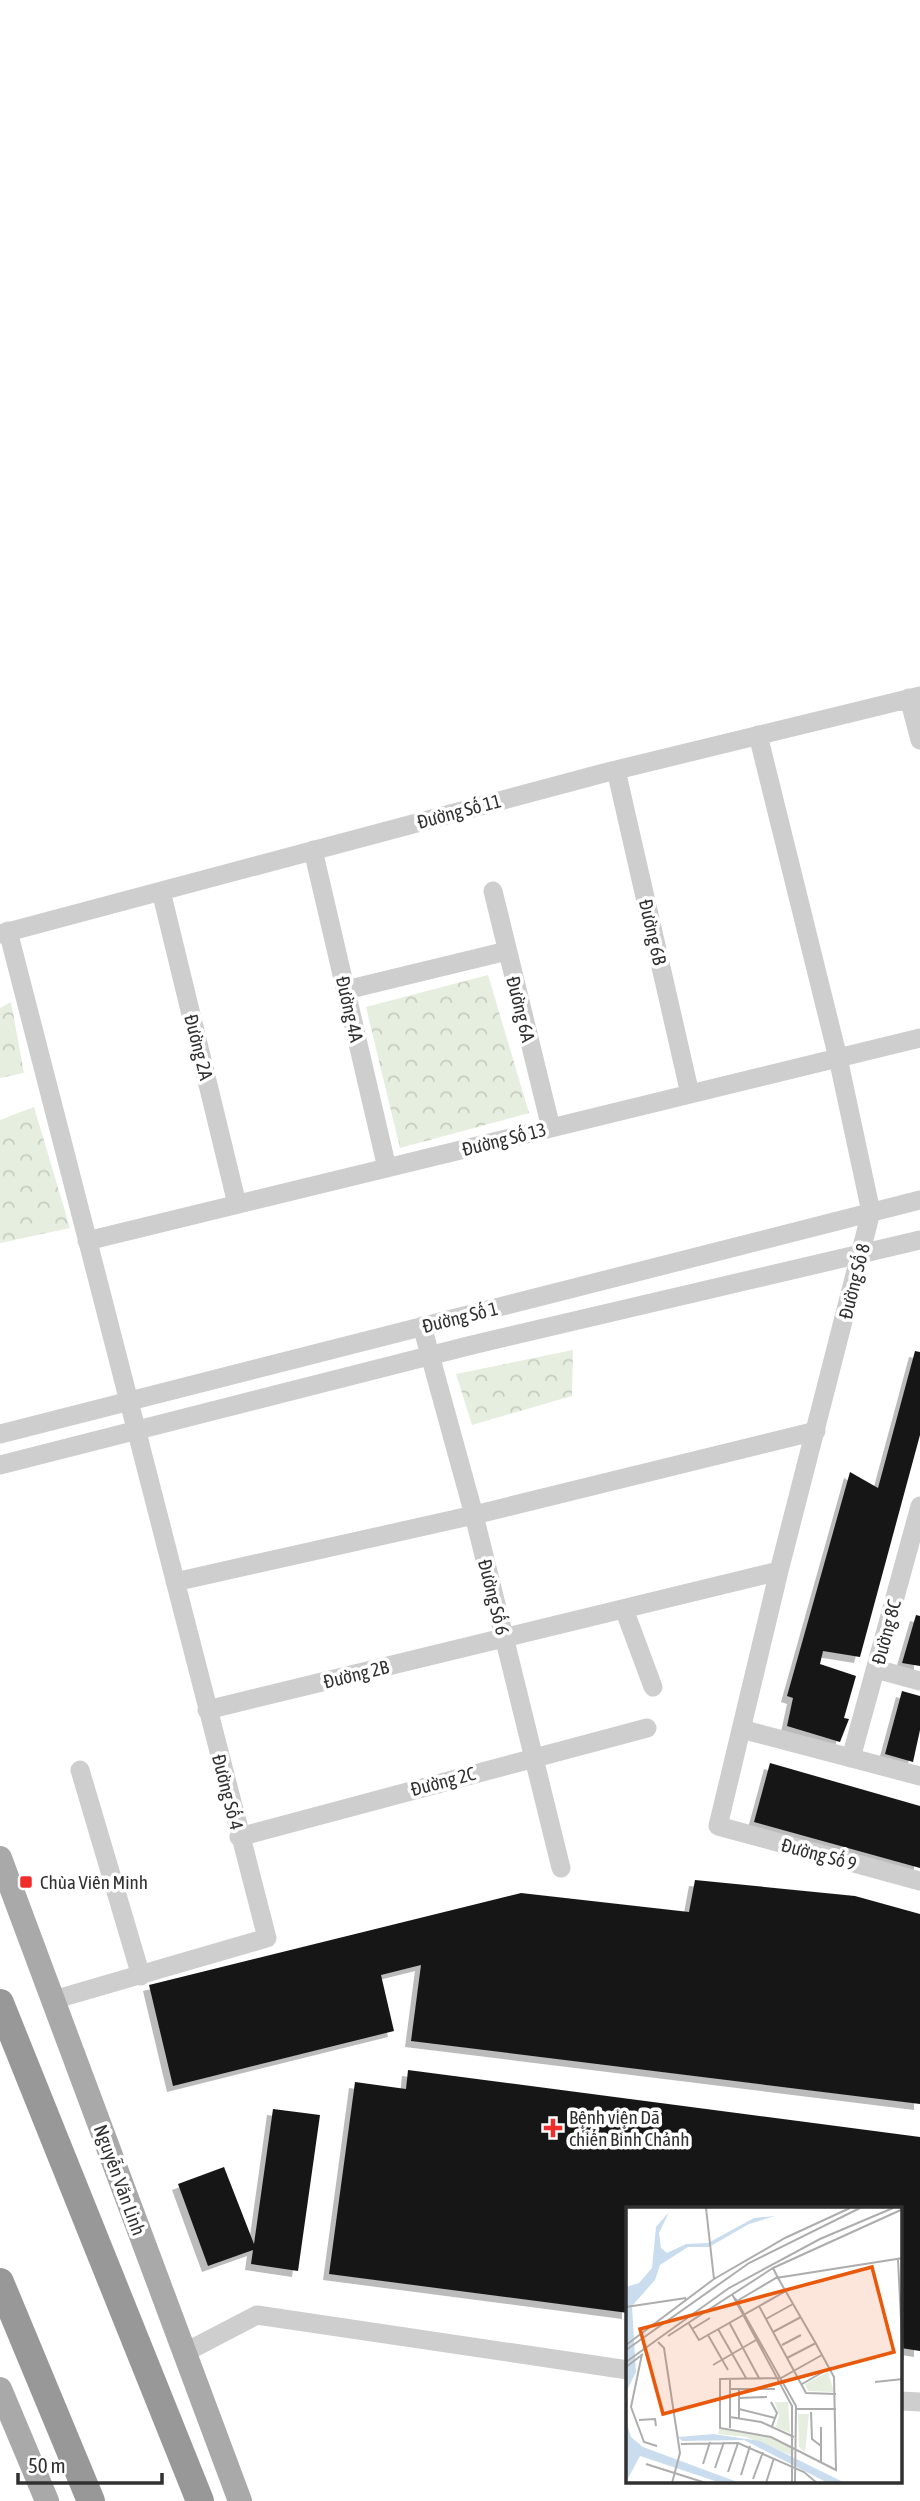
<svg xmlns="http://www.w3.org/2000/svg" width="920" height="2501" font-family="'Asap Condensed',sans-serif">
  <style>
    .forest { fill: url(#forest-crowns) }
    .building { fill: #181818; filter: url(#shadow) }
    .lines { fill: none; stroke-linecap: round; stroke-linejoin: round }
    .minor { stroke: #cecece; stroke-width: 19 }
    .major { stroke: #a9a9a9; stroke-width: 24 }
    .highway { stroke: #989898; stroke-width: 28 }
    .poi-dot { fill: #ef2e2c; stroke: #fff; stroke-width: 2.5 }
    .labels { text-anchor: middle; stroke-width: 7; stroke-linejoin: round; paint-order: stroke }
    .street-label { font-size: 19px; fill: #313131; stroke: #fff }
    .poi-label { font-size: 19px; fill: #313131; stroke: #fff; text-anchor: start }
    .inset-road { fill: none; stroke: #adadad; stroke-width: 2 }
    .view { fill: #e8590c; fill-opacity: 0.15; stroke: #e8590c; stroke-width: 3.5 }
    .inset-edge { fill: none; stroke: #313131; stroke-width: 3.5 }
  </style>
  <defs>
    <pattern id="forest-crowns" width="20" height="18" patternUnits="userSpaceOnUse" patternTransform="scale(1.75)"><rect width="20" height="18" fill="#e6eedf"/><path d="M2 6a3 3 0 1 1 6 0M12 15a3 3 0 1 1 6 0" fill="none" stroke="#c6cdc0"/></pattern>
    <filter id="shadow"><feDropShadow dx="-6" dy="6" stdDeviation="0" flood-color="#0004"/></filter>
  </defs>
  <rect width="100%" height="100%" fill="#fff"/>
  <path class="forest" d="M488,975L529,1113L400,1148L366,1007Z
    M11,1002L24,1073L0,1078V1008Z
    M34,1107L70,1228L0,1243V1120Z
    M573,1350L572,1396L472,1425L456,1374Z"/>
  <path class="building" d="M915,1351L920,1352V1435L860,1657L823,1651L820,1664L856,1676L844,1718L849,1719L840,1742L787,1726L793,1698L787,1696L850,1472L878,1488Z
    M916,1615L920,1616V1666L902,1663Z
    M902,1691L920,1696V1730L913,1762L885,1754Z
    M770,1763L920,1806V1868L754,1822Z
    M695,1880L855,1896L920,1914V2104L411,2041L421,1965L381,1975L394,2031L173,2086L149,1985L521,1893L689,1912Z
    M408,2070L920,2137V2351L901,2348V2209H628V2313L329,2274L355,2082L406,2089Z
    M273,2109L320,2115L298,2271L251,2264L253,2250L208,2266L178,2184L224,2167L254,2244Z"/>
  <g class="lines">
    <path class="minor" d="M909,698L920,740
      M758,735L838,1058L871,1212L779,1571L718,1826L920,1881
      M616,770L690,1094
      M313,850L387,1168
      M161,891L237,1204
      M493,891L551,1128
      M8,931L267,1938L53,2000
      M0,934L604,773L920,696
      M346,990L507,951
      M87,1241L920,1038
      M422,1326L474,1515L561,1868
      M0,1434L920,1200
      M0,1465L472,1345L920,1240
      M175,1582L474,1515L816,1431
      M624,1609L653,1687
      M876,1669L920,1681
      M207,1710L779,1571
      M741,1729L920,1776
      M851,1758L920,1506
      M80,1770L141,1976
      M239,1837L647,1728
      M184,2353L257,2315L628,2370
      M901,2401L920,2402"/>
    <path class="major" d="M0,1858L240,2501
      M0,2389L47,2501"/>
    <path class="highway" d="M0,2003L200,2501
      M0,2282L91,2501"/>
  </g>
  <g class="poi-dot">
    <rect x="19" y="1875" width="14" height="14" rx="3.5"/>
    <path d="M549.5 2117.5h7v7h7v7h-7v7h-7v-7h-7v-7h7z"/>
  </g>
  <g class="labels">
    <g class="street-label">
      <text transform="translate(459 811) rotate(-15)" y="7">Đường Số 11</text>
      <text transform="translate(653 932) rotate(77)" y="7">Đường 6B</text>
      <text transform="translate(350 1009) rotate(77)" y="7">Đường 4A</text>
      <text transform="translate(521 1009) rotate(76)" y="7">Đường 6A</text>
      <text transform="translate(199 1047) rotate(76)" y="7">Đường 2A</text>
      <text transform="translate(504 1139) rotate(-14)" y="7">Đường Số 13</text>
      <text transform="translate(854 1281) rotate(-76)" y="7">Đường Số 8</text>
      <text transform="translate(460 1317) rotate(-14)" y="7">Đường Số 1</text>
      <text transform="translate(494 1597) rotate(76)" y="7">Đường Số 6</text>
      <text transform="translate(886 1632) rotate(-75)" y="7">Đường 8C</text>
      <text transform="translate(356 1674) rotate(-14)" y="7">Đường 2B</text>
      <text transform="translate(443 1781) rotate(-15)" y="7">Đường 2C</text>
      <text transform="translate(228 1792) rotate(76)" y="7">Đường Số 4</text>
      <text transform="translate(819 1854) rotate(15)" y="7">Đường Số 9</text>
      <text transform="translate(120 2180) rotate(70)" y="7">Nguyễn Văn Linh</text>
    </g>
    <g class="poi-label">
      <text x="40" y="1889">Chùa Viên Minh</text>
      <text x="569" y="2124">Bệnh viện Dã<tspan x="569" dy="22">chiến Bình Chánh</tspan></text>
    </g>
  </g>
  <g transform="translate(626 2207)">
    <rect width="276" height="276" fill="#fff"/>
    <path d="M202,165L208,185L182,184L179,177ZM149,195H162L164,226L150,220L153,208ZM172,207H183L179,245L173,240ZM94,221L145,230L168,241L167,249L120,230L92,227Z" fill="#e6eedf"/>
    <path d="M43,5L33,26L35,41L41,46L60,37L82,36L128,11L149,9L123,17L83,40H62L34,58L29,73L6,99L10,165L0,185V80L13,76L26,61L30,20ZM0,214L5,230L17,240L114,276H95L14,249L0,275ZM87,227L134,234L219,276H202L118,233L56,234L52,230Z" fill="#caddef"/>
    <path class="inset-road" d="M80,1L88,72M272,52L277,153M147,61L152,71L189,135L202,159L208,170L210,263L145,230L94,221V172L155,171L196,148M106,87L166,199V276M109,91L170,199L169,276M111,94L150,71L277,51M133,99L180,186L210,187M0,100L60,91M140,112L167,97M62,115L73,133L160,84M103,115L133,171M66,122L84,111M92,122L120,171M147,125L175,110M82,128L102,163M42,129L147,61L277,2M32,135L38,141L54,246L46,276M0,138L88,72L159,31L224,1M156,138L175,128M0,143L123,56L234,1M16,147L5,200L18,235L31,239M161,151L190,136M0,155L103,81L194,32L267,1M87,158L130,133M0,160L17,147M104,171V221M249,175L277,172M176,177L204,161M104,182H149M113,191L141,190M145,195L151,206L146,219M113,202L149,211M170,202H210M185,205L186,232L195,239M104,210L135,215L168,230M113,211V182M13,213L29,212L30,219M55,237L112,236L178,265L191,276M195,255V220M20,257L80,276M77,257L84,235M89,261L98,235M102,265L112,236M115,268L124,239M127,272L137,245M140,276L148,251"/>
    <path class="view" d="M246,60L268,145L37,207L14,122Z"/>
    <rect width="276" height="276" class="inset-edge"/>
  </g>
  <path d="M18 2473v10h144v-10" fill="none" stroke="#313131" stroke-width="3.5"/>
  <text x="28" y="2473" font-size="21" fill="#313131" stroke="#ffffff" stroke-width="5" paint-order="stroke">50 m</text>
</svg>
